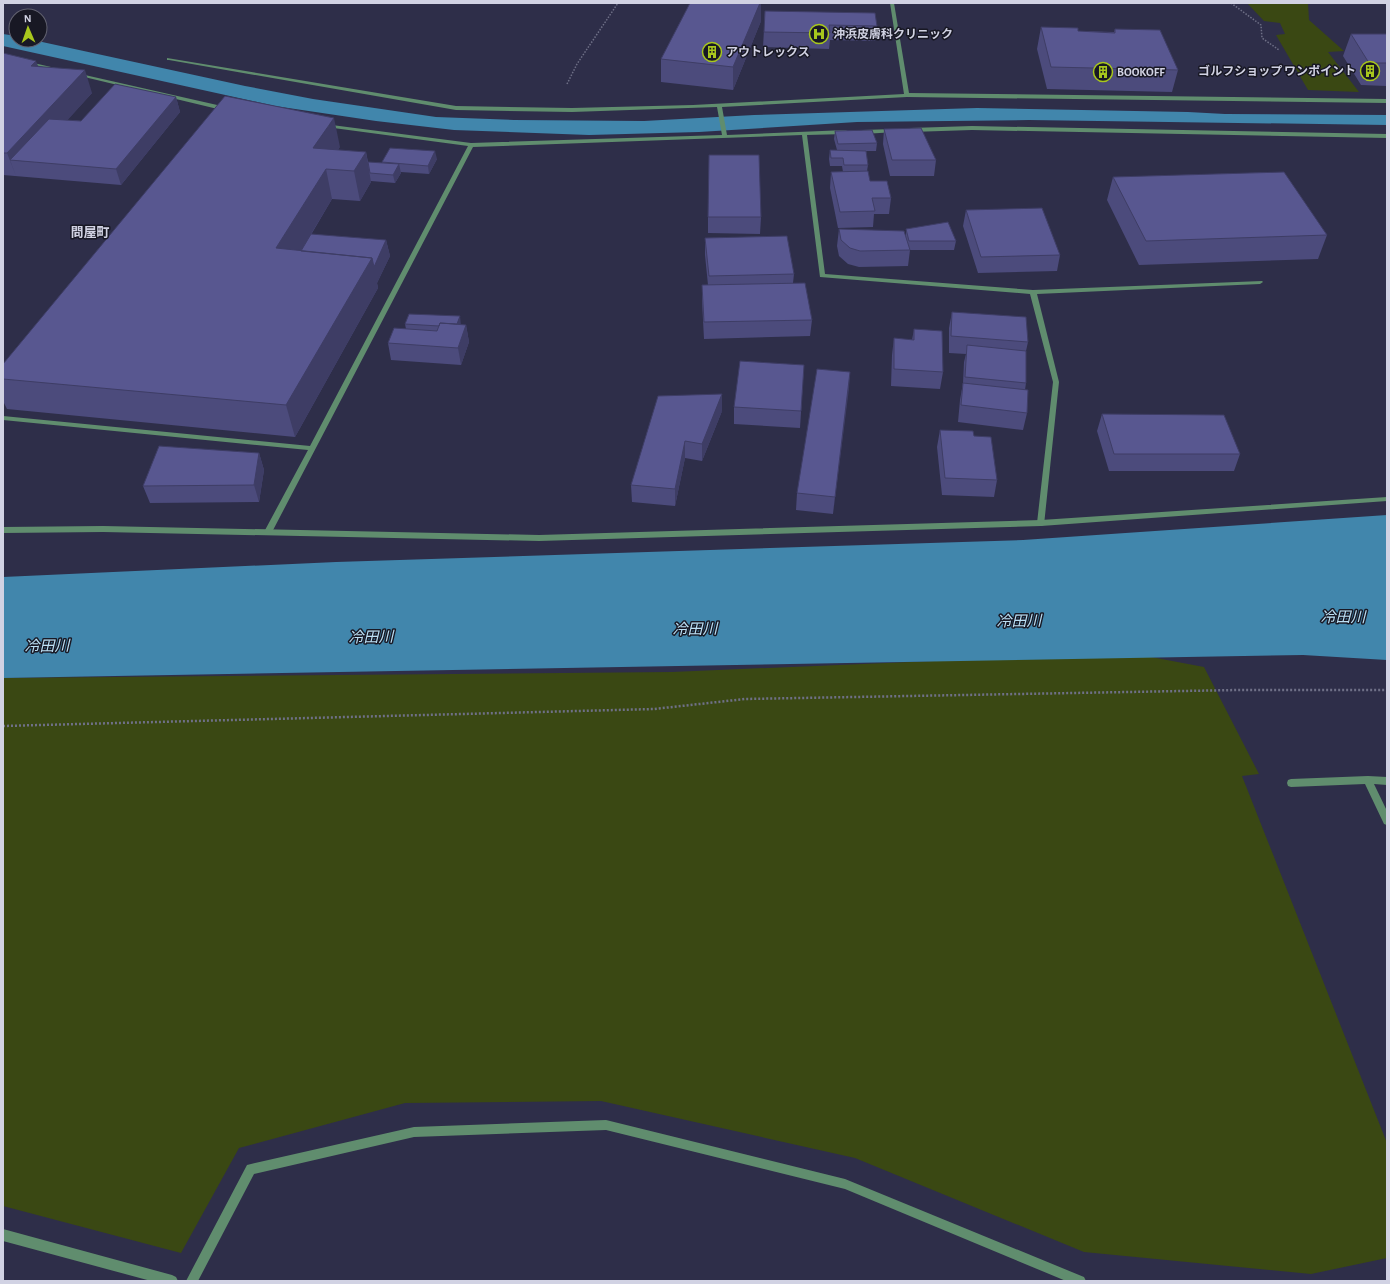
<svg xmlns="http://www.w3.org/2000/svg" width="1390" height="1284" font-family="'Alegreya Sans','Noto Sans JP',sans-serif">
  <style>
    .green { fill: #3a4813 }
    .water { fill: #4186ac }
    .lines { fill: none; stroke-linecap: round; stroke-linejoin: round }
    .path-far1 { stroke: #6f7087; stroke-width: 1.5; stroke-dasharray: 1.5 1.5; stroke-linecap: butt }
    .path { stroke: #6f7087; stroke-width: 2.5; stroke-dasharray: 2 2; stroke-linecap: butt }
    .minor { fill: #608d6e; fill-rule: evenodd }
    .tertiary { fill: #608d6e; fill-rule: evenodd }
    .wall { fill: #4c4b7c }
    .shaded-wall { fill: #3e3d65 }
    .building { fill: #585790; stroke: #3e3d65 }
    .labels { text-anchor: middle; stroke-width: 3; stroke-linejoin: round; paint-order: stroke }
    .far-poi-label { font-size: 12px; font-weight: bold; fill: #d1d2e3; stroke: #181824; text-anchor: start }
    .far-quarter-label { font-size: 13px; font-weight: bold; fill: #d1d2e3; stroke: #181824 }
    .water-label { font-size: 15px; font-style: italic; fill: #bce0f5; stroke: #181824 }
  </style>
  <rect width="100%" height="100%" fill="#2e2e49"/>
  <path class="green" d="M1247,3H1308L1309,20L1344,51L1328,52L1359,92L1308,90L1276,35L1285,34L1280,23L1264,21Z
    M1028,657H1151L1204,667L1259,774L1242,776L1387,1143V1258L1311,1274L1084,1252L855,1158L601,1101L405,1103L239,1148L181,1253L3,1206V678L672,672Z"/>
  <path class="water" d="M3,34L16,36V40H33L245,86L313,99L436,117L514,120L644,121L754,115L977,108L1188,112L1225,114L1387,115V125L1029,120L857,122L699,132L589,135L454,130L376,121L275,106L3,46Z
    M1387,515V660L1303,655L3,678V577L336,562L1023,540Z"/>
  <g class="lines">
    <path class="path-far1" d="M1231,3L1261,25L1262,38L1279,50
      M567,84L577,64L618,3"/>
    <path class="path" d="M3,726L654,709L745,699L1237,690H1387"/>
    <path class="minor" d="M890,3H894L909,93L1387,99V103L907,97L722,107L727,135L846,130L849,132L846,134L807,135L825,274L1033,290L1262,281L1263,282L1260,284L1037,294L1059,382L1044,525L1041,526L1037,523L1053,382L1030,294L820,277L802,135L473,147L271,534L268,535L264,532L308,450L3,420V416L310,446L468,146L326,127L324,126V124L471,143L722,135L717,107L572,112L456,110L169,60H167V58L456,106L572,108L693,105L904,94Z
      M25,61L64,70L66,71L64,72L27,63H25Z
      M76,73L226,107L229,109L226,111L76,75Z
      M972,126L1387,134V138L972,130L911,132L908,130L911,128Z
      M894,129L896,130V132L863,134L860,132L863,130Z
      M1368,776L1387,777V785L1374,784L1387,811V825L1384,824L1365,784L1291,787L1288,786L1287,783L1288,780L1291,779Z
      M606,1120L845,1179L1084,1277L1086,1281H1066L845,1189L606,1130L414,1137L254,1174L198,1281H186L247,1165L251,1164L414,1127Z
      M3,1229L172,1275L176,1277L178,1281H151L3,1241Z"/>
    <path class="tertiary" d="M1387,497V501L1041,526L539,541L103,532L3,533V527L103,526L539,535L1041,520Z"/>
  </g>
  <path class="wall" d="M765,11L877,26L875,41L830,40L829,49L763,47Z
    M761,21L733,90L661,82V59Z
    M1041,27L1078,31L1114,32L1115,29L1178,70L1172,92L1047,89L1037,49Z
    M1351,34H1387V86H1386L1361,85L1343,56Z
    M3,53L39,67L92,93L67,120L81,121L176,97L180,112L121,185L3,175Z
    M884,129L936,160L934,176H890L883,144Z
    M835,131L877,143L876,151H866L868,165L867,171L870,181L891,198L889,214H874L873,227L838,228L830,188L831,172H843L842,166H830L829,159L830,150H837L834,139Z
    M340,147L338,150L366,152L368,162L382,163V162L437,159L429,174L401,172V173L395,183L371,181V182L360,201L332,199L305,245L386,240L390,256L377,283L378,288L295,437L7,409L3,401V364Z
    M1113,177L1327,235L1318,259L1139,265L1107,200Z
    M966,210L1060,255L1057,271L978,273L963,226Z
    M708,217H761L760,234L708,233Z
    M839,229L906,235V229L956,241L954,250H910L908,266L859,267L848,264L839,256L837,246Z
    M705,238L794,274L793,283L812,320L810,336L704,339L702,301V285H708L705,255Z
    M952,312L1028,342L1026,351V383L1025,390L1027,413L1023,430L958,422L960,400L963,383L964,362L966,354L949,353V328Z
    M405,324L466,325L469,342L461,365L391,360L388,343L406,329Z
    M914,329L943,372L940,389L891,386L892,355L894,338L912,340Z
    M804,365L800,428L734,424V407Z
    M850,372L833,514L796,510L797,493Z
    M722,411L702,461L685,458L675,506L632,502L631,485Z
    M1102,414L1240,454L1234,471H1109L1097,431Z
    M940,430L974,436L997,480L994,497L942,495L937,447Z
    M259,453L264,470L259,502L150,503L143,486Z"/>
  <path class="shaded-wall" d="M760,3H761V21L733,90V67Z
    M36,61L45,83L31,66Z
    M85,70L92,93L30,162L10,160L16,176L7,153Z
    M176,97L180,112L121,185L116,169Z
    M334,118L340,147L319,177L313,148Z
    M435,151L437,159L429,174L428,166Z
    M366,152L371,182L360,201L354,171Z
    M399,164L401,173L395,183L393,175Z
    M326,169L332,199L296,259L276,248Z
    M386,240L390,256L377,283L378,288L295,437L286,405L372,258Z
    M460,316L461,325L456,327Z
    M466,325L469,342L461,365L458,348Z
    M850,372L849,389L833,514L835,497Z
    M722,394V411L702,461V444Z
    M685,441V458L675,506V489Z
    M259,453L264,470L259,502L254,485Z"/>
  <path class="building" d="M690,3H760L733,67L661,59Z
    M765,11L875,13L877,26L829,25L830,33L764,32Z
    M1041,27L1078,28V31L1115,33V29L1160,30L1178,70L1051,67Z
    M1351,34H1387V63H1369Z
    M3,53L36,61L31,66L85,70L7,153H3Z
    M115,84L176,97L116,169L10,160L49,119L81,121Z
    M225,96L334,118L313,148L366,152L354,171L326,169L276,248L372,258L286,405L3,379V364Z
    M921,128L936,160H892L884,129Z
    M872,130L877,143L838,144L835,131Z
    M390,148L435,151L428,166L382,162Z
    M830,150L866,151L868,165H844L843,158H831Z
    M709,155H759L761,217H708Z
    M368,162L399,164L393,175L370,173Z
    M868,171L870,181H887L891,198H872L875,211L840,212L831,172Z
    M1284,172L1327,235L1146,241L1113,177Z
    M1042,208L1060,255L981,257L966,210Z
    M948,222L956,241H909L906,229Z
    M839,229L904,231L910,250L860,251L850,248L841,240Z
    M311,234L386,240L374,267L372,258L301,251Z
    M787,236L794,274L709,276L705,238Z
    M805,283L812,320L704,322L702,285Z
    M952,312L1026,317L1028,342L951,336Z
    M409,314L460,316L457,324L440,323L439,326L405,324Z
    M440,323L466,325L458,348L388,343L394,328L437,331Z
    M914,329L942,331L943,372L894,369V338L914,340Z
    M967,345L1026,351V383L965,377Z
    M740,361L804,365L801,411L734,407Z
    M817,369L850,372L835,497L797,493Z
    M963,383L1028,390L1027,413L961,405Z
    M722,394L702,444L685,441L675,489L631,485L658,396Z
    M1102,414L1224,415L1240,454H1114Z
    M940,430L973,431L974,436L991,437L997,480L945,478Z
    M159,446L259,453L254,485L143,486Z"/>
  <defs>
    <symbol id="hospital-ring" viewBox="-11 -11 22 22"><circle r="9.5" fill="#181824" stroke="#a8c71d" stroke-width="1.5"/><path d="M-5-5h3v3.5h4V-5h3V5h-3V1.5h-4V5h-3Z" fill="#a8c71d"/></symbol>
    <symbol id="building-ring" viewBox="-11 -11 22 22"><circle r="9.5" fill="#181824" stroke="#a8c71d" stroke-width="1.5"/><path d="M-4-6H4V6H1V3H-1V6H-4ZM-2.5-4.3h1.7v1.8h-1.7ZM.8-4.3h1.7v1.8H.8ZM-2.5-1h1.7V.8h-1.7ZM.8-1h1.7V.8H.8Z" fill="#a8c71d"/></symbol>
  </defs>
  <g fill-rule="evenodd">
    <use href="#hospital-ring" x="808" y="23" width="22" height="22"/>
    <use href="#building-ring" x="701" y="41" width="22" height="22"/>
    <use href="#building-ring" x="1359" y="60" width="22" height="22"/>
    <use href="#building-ring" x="1092" y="61" width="22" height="22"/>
  </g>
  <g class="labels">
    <g class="far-poi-label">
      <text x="833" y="38">沖浜皮膚科クリニック</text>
      <text x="726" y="56">アウトレックス</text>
      <text x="1356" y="75" text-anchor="end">ゴルフショップ ワンポイント</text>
      <text x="1117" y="76">BOOKOFF</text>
    </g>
    <g class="far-quarter-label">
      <text x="90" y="237">問屋町</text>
    </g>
    <g class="water-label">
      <text x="1343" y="622">冷田川</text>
      <text transform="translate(1019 621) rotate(-1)" y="5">冷田川</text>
      <text transform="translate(695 629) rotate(-1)" y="5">冷田川</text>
      <text transform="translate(371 637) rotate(-1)" y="5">冷田川</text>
      <text transform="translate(47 646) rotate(-1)" y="5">冷田川</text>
    </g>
  </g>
  <rect width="1390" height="1284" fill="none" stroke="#d1d2e3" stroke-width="8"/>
  <g transform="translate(28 28) rotate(358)"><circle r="19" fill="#181824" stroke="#626270"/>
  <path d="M0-3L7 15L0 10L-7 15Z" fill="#a8c71d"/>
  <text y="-6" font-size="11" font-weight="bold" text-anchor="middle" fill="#d1d2e3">N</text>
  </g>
</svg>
